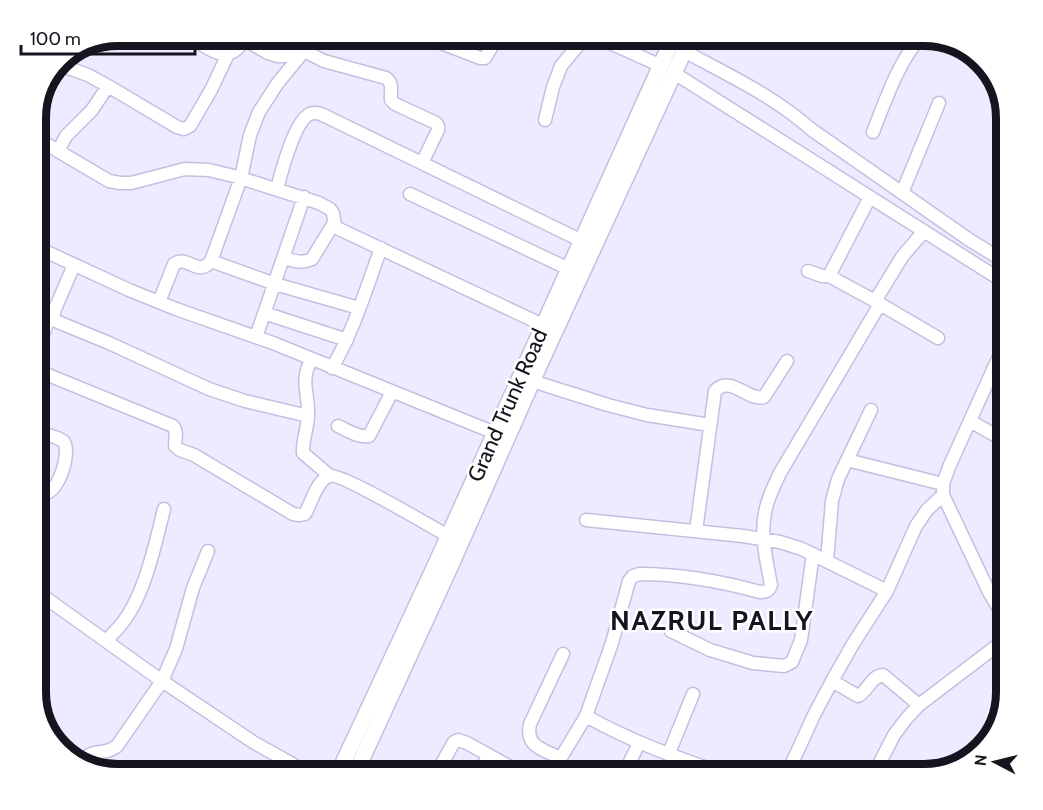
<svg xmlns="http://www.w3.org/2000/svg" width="1043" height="810" font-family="Cabin,sans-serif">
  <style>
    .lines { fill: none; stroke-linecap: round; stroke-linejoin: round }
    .minor-casing { stroke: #c4bfe0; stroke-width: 15 }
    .major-casing { stroke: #c4bfe0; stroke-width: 18 }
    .minor { stroke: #fff; stroke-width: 12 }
    .major { stroke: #fff; stroke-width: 15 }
    .labels { text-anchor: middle; stroke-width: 5; stroke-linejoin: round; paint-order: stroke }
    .street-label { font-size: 22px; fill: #16141f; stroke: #fff }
    .district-label { font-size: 28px; font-weight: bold; letter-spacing: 1.5px; fill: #16141f; stroke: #fff }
    .rim { fill: none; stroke: #16141f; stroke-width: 8 }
  </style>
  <rect width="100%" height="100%" fill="#edebff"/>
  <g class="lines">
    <defs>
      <path id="minor" d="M189,36C211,50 230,68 246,36
        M423,36L480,58H485L498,36
        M595,36L661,66
        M245,40L268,53L278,56H285L298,51H304L324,61L386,78C394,84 390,91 391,100L395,104L436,123L438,126V130L422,163
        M684,51C728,75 774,96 812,130L971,241L994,255L1007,260
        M60,65L88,75L108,86L177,127L184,129L190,126L211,90L228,54
        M674,73L993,275L1007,282
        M545,120L553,87L561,66L586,36
        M873,132C887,97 897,65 921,36
        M36,138L109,181L120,183H131L185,169L209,170L234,176L319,203L330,209L333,213L335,226L339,229L543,325
        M58,151L66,136L92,110L108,86
        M277,189C281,173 294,124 308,115C312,112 317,113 321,114L582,241
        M902,193L939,103
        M410,194L569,269
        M36,247L129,290L176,309L273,343L495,433
        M284,258C294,261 302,264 312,259L334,223
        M211,261L275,284L359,308
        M74,265L55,309C53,315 53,318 58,322L109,343L209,389L245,401L308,416
        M808,271L822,276H829L870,197
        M829,276L875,301L938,338
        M875,301L902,257L924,231
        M159,302L174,264C188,254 198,278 211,261L241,178L250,135L259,112L277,84L304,51
        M264,313L347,340
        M256,337L304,197
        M1007,339L949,467L943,484V495L989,592L1007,622
        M312,359C299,381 309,392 308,415C308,428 302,441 303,453L330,476
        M332,368C354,330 366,289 381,248
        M993,369L1007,375
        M36,370L173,426C178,432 175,439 175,446L180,450L194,455L293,514L299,515L305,514C311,504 317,479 330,476C341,473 432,527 448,536
        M532,381L608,405L647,415L710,425
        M36,383C42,358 36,337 53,315
        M970,421L1007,442
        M338,426C347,430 358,438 369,436L392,392
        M847,460L943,484
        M36,491C38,491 43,493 45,493C59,493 72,449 63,441C56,436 44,434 36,432
        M586,520L743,536L780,542L802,549L887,591
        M696,531L715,391C730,374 749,402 764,397L787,361
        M827,561L832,501L838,479L871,410
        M36,591L162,681L253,742L310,774
        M671,631L710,650L753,663L784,666L792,662L801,640L813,554
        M106,641C110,636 115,632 119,627C144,599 155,545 164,509
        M832,681L858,696C868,691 871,676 883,675L919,705
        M586,716C630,741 677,758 725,774
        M669,753L693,694
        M560,758C543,749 525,747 530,724L563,654
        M82,762C92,747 103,757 117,746L162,681L176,649L193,588L208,551
        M436,774L454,742L458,740L467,743L523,774
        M479,774L488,756
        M551,774L586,716L612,643L629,581L633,576L639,574C680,574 720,581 760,592C766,592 769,591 771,585C767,562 760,537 765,513C767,499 774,486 780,473L880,304
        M624,774L639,743
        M787,774L814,715L832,681L853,644L887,591L916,526L927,510L943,495
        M874,774L894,735L906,719L919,705L1007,638"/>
      <path id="major" d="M338,774L434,568L674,36
        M355,774L451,565L539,366L691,36"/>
    </defs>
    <use href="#minor" class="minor-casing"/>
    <use href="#major" class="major-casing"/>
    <use href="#minor" class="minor"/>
    <use href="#major" class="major"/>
  </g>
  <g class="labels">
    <g class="street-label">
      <text transform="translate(507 405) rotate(-66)" y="8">Grand Trunk Road</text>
    </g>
    <g class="district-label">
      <text x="712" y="630">NAZRUL PALLY</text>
    </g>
  </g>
  <path d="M0 0H1043V810H0ZM118 46H924A72 72 0 0 1 996 118V692A72 72 0 0 1 924 764H118A72 72 0 0 1 46 692V118A72 72 0 0 1 118 46Z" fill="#fff" fill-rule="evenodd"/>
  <path class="rim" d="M118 46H924A72 72 0 0 1 996 118V692A72 72 0 0 1 924 764H118A72 72 0 0 1 46 692V118A72 72 0 0 1 118 46Z"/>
  <g transform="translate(995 762) rotate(277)" stroke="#ffffff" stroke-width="4.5" paint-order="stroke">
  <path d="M0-4.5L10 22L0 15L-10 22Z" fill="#16141f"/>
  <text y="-9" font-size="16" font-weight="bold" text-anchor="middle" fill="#16141f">N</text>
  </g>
  <path d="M21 45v9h174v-9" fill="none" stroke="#16141f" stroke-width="3"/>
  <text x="30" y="45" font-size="18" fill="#16141f" stroke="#ffffff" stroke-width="4.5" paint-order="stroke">100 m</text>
</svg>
